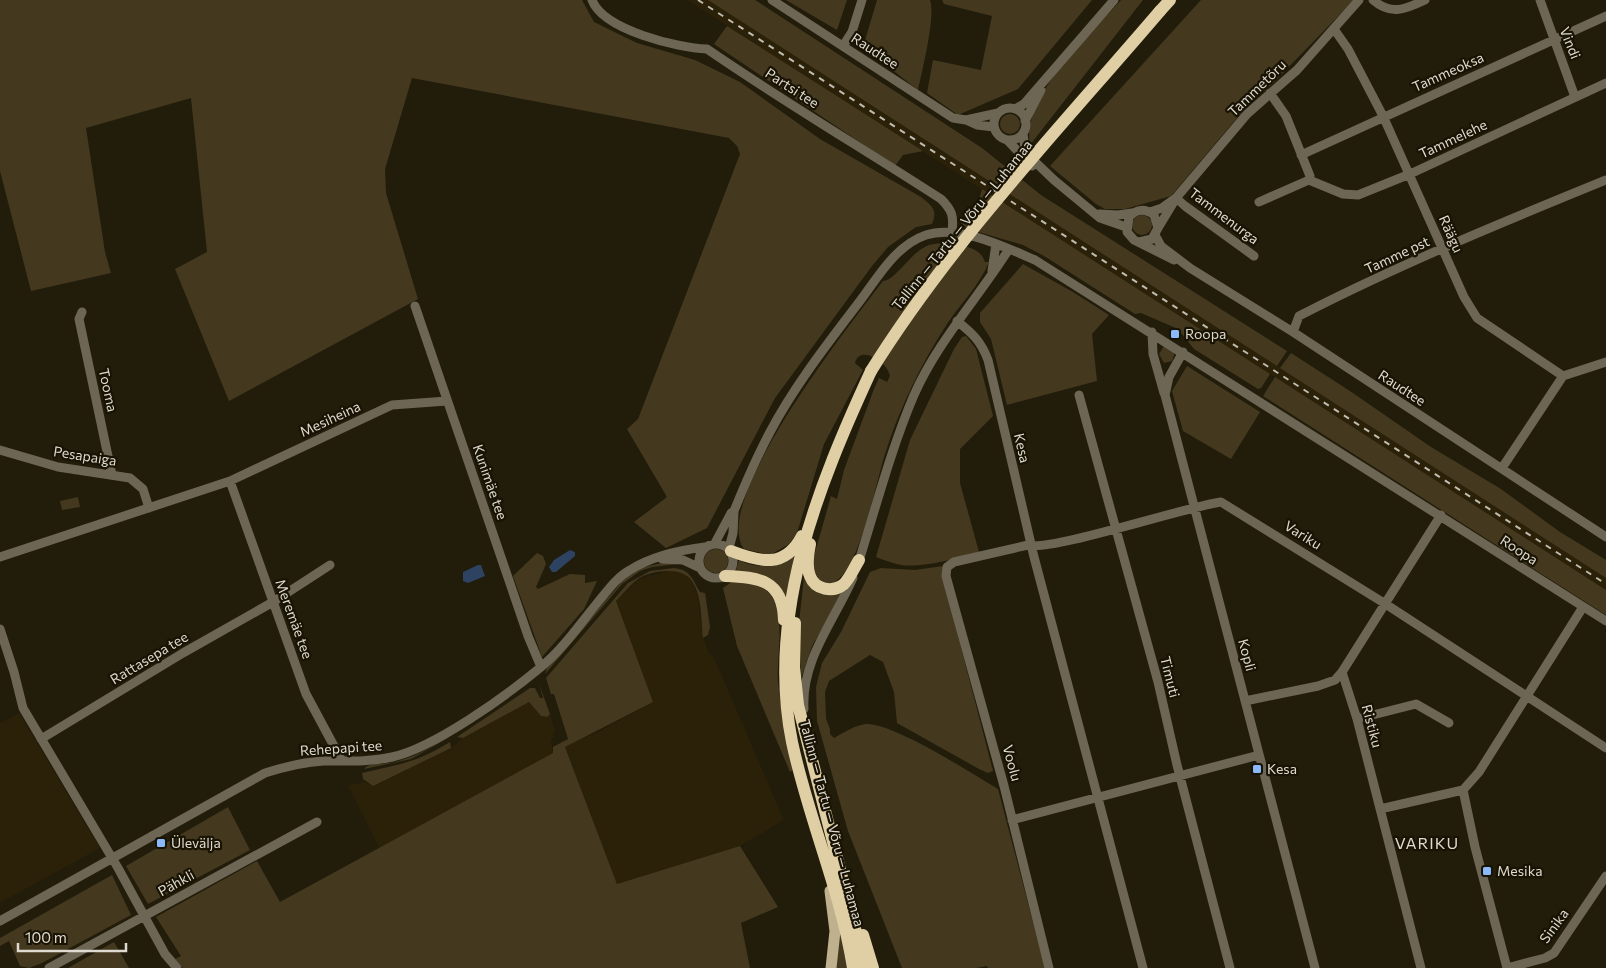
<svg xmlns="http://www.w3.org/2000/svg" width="1606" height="968" font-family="Commissioner,sans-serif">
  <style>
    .built { fill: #2a2108 }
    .green { fill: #44391f }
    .water { fill: #2e4362 }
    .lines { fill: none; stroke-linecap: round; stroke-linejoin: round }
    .minor { stroke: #6d6655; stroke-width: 9 }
    .major { stroke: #bfb18e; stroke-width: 11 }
    .highway { stroke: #e0cfa4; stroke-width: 12 }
    .rail { stroke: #c0bcb0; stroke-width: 2; stroke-dasharray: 6 6; stroke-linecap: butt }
    .highway-bridge { stroke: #e0cfa4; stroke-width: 12 }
    .poi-dot { fill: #8bbafc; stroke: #191304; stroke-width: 2 }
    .labels { text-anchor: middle; stroke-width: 4.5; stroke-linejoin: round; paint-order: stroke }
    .street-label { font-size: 14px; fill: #dedacf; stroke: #191304 }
    .poi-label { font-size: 14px; fill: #dedacf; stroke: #191304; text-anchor: start }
    .quarter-label { font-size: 16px; letter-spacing: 1px; fill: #dedacf; stroke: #191304 }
  </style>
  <rect width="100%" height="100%" fill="#221c0b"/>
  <path class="built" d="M687,0H708L968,166L1606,578V590Z
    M668,571L682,573L692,580L697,594L703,637L708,651L715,660L784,820L740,846L617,884L565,746L602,730L653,702L616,601L639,579Z
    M529,702L541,716L547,717L550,714L555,730L551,741L553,753L380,849L348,785L365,782L373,786L451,748L463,738Z
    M19,713L100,848L0,903V723Z"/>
  <path class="green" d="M0,0H582L594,22L637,43L695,60L740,82L820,139L921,197C932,206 938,210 932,224L916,227L888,247L872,266L775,398L707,528L666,548L634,522L667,497L627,429L638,419L740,154L737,146L729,138L412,78L385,169L386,193L418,299L229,401L175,269L207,252L191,98L86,128L105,252L111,273L31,291L0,171Z
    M708,0H755L982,148L1041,195L1287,351L1277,366Z
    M786,0H847L837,30Z
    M877,0H930C936,15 922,72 918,90L863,47Z
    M942,0H1092L1018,89L958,115L927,93L933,60L981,70L992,16L944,4Z
    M1121,0H1143L1030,145C1021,96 1090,35 1121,0Z
    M1201,0H1354L1274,82L1242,112L1171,196L1125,209H1105L1096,204L1050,166Z
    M727,26L923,151L903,155L895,166L714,44Z
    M1000 124a10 10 0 1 1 20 0a10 10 0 1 1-20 0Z
    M982,189L1270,374L1261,388L1258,389L1194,349L1178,329L1141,313L1135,314L1044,256L1023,245L968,229L961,223C969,209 979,205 982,189Z
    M1132 225a10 10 0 1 1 20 0a10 10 0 1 1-20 0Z
    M950,243C964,246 980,247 985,262H989C979,286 961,303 947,324C921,364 899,409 885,454C876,481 859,577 830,584L819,581L813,566L814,556L831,496L837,499L844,470L874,389L879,378L887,382L890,376C889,364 860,343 855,363L863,370L824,444L797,533L789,544L770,555L744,549C709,502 852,322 883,281C894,281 910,255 923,248C931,243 941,243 950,243Z
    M1023,264L1073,292L1109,315L1092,334L1097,381L1007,405L991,339L980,322V313Z
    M966,336L976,349L993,416L960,449V483L979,552C959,558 922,568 902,565C894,564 884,560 876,557L910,440L954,349L962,337Z
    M1164,346L1175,352L1172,361L1164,363L1159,354Z
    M1291,353L1350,391L1431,447L1501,489L1560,532L1606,560V578L1280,368Z
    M1187,366L1260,412L1231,459L1183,431L1172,391Z
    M1275,377L1606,590V615L1266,398L1263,396Z
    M78,497L80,507L62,510L60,501Z
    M704 561a12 12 0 1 1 24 0a12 12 0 1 1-24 0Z
    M537,553L543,556L546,564L536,587L538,589L570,574L585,575V583L597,581L584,609L542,657L513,576Z
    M796,554L786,600L736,571L739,560C761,571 775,565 796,554Z
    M666,562H680L679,564L652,567L640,571L622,584L545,674L547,668L625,578L640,568Z
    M943,566L942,574L993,771L988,773L979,769L897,723L894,692L883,662L870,655L829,681L825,692L826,719L830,729V734L834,738C843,733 855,725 866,724C894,723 971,773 998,789L1045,968H988L987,966L976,968H902L848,831L817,721L816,687L822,663L841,632L870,572L881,568L915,570Z
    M674,568C691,570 692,579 700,592L705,593L710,627L708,635L703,638C701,620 702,596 692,581C682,566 651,570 638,579C630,585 623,594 616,601L653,702L565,747L617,884L740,846L778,907L741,923L750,968H183L175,959L181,956L156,917L257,861L280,902L553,753V747L568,739L554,694H551L546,678L628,583L650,571Z
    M804,577L843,592L812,646L801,678L799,623Z
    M733,581C745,583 761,584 769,593C787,613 776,658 778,683C782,713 786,741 793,770L790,772L737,646L723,588Z
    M539,684L550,714L547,717L541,716L529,702L463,738L457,737L530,688H535L540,698H543Z
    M445,738H448L411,759L364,769C369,762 381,764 390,763C410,759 428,750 445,738Z
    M450,742L451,748L373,786L363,779L362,773C400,764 416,763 450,742Z
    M228,807L250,850L148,904L126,866Z
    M112,875L131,915L42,963L29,968L20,966L9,941L0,946V938Z
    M840,929L849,968H836Z
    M114,942L129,968H68Z"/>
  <path class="water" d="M570,550L575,552V556L556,572H552L549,567L554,560Z
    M478,565H481L485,576L468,583L463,581V572Z"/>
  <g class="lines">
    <path class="minor" d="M592,0C603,30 678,48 707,49C784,102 864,149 941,199C952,210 954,216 952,231
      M772,0L953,118L966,120L998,113
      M1373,0C1391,16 1406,9 1425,0
      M1540,0L1575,97
      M1334,29L1348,49L1383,116L1464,297L1477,318L1563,376L1606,362
      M843,46L852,32L862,0
      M1270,93L1286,116L1310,176L1309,180
      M994 124a16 16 0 1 1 32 0a16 16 0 1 1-32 0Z
      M1015,109L1024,104L1114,0
      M966,120L977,125L994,127
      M1025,121L1041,90
      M1023,134L1025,148L1030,157L1054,180L1100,218L1126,227
      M1008,141L1032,166
      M1301,155L1606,16
      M1176,198L1185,206L1254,256
      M1259,202L1309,180L1343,194L1358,195L1410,174L1606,83
      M1150,212L1162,208L1176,198L1247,114L1297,70L1359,0
      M1099,214L1118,215L1132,213
      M1158,228L1175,200
      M1155,235L1161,246L1190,268L1293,332L1606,537
      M1139,242L1152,239L1158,228L1154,215C1145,208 1136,209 1129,217L1127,232L1134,240L1174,260
      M992,271L996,244
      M415,306L528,636L541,667
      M82,312L79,319L112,475
      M957,321C972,333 981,341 988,360L1034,557L1143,968
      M1152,332L1153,354L1164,393
      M1293,332L1299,316C1398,265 1503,222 1606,180
      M1183,352L1169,377L1165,395L1315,968
      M1079,395L1158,682L1177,765L1230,968
      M0,450L58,467L130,478L143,489L149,508
      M1502,468L1563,376
      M230,481L306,694L342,761
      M715,543L731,513L734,511C745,484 756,458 770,432C795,385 828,343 860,301C878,277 896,245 926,235C958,224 1005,247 1035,260L1606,621
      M699 561a17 17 0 1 1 34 0a17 17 0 1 1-34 0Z
      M729,548L733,533L734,512
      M0,557L230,481L392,405L447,401
      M662,559L683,560L700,568
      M858,564C876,507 891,449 914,395C938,341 978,298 1009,249
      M0,629L14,672L23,708L118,868L165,954L177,968
      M1245,701L1318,686L1335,680L1342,672
      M804,709C801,660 834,621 853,578
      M1357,719L1416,704L1449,723
      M41,739L183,653L273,602L330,565
      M1380,809L1463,790
      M1012,820L1259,755
      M0,921L265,773C284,767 304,762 324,761C347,761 370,762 392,757C434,748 506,696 541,667C563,649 580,624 598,602C608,590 617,577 630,570C652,556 680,550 705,547
      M49,968L317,822
      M1049,968L1004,786L946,576L947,567L954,562L1028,545C1046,553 1189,506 1221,502L1384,603L1606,748
      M1421,968L1357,719L1342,672L1441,515
      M1507,968L1475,847L1463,790L1479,772L1583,607
      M1507,968L1545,958L1554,953L1606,876"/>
    <path class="major" d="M830,891L835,931L831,968"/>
    <path class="highway" d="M1160,11L1170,0
      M810,544C808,554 806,567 810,576C815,590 833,593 844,584C850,578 854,568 859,560
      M731,551C760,562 785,569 802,536
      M725,576C759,577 783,580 784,620
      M795,623L794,667L798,705L855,928L863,968
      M863,935L873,968
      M853,968C841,891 808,818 792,742C766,614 818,486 871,371"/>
    <path class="rail" d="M698,0L1606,584"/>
    <path class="highway-bridge" d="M871,371C952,241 1060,128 1160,11"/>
  </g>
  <g class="poi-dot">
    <rect x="1170" y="329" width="10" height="10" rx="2.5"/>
    <rect x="1252" y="764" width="10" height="10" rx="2.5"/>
    <rect x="156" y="838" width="10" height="10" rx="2.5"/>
    <rect x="1482" y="866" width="10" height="10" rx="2.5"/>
  </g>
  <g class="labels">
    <g class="street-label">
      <text transform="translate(1570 43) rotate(68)" y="5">Vindi</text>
      <text transform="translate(875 51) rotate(33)" y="5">Raudtee</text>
      <text transform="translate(1448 72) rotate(-24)" y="5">Tammeoksa</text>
      <text transform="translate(792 88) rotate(33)" y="5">Partsi tee</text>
      <text transform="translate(1257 88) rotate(-44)" y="5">Tammetõru</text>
      <text transform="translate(1453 139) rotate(-25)" y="5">Tammelehe</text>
      <text transform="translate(1224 216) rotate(37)" y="5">Tammenurga</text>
      <text transform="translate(962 225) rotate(-51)" y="5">Tallinn — Tartu — Võru — Luhamaa</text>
      <text transform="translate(1451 234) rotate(66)" y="5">Räägu</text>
      <text transform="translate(1397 255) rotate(-25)" y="5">Tamme pst</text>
      <text transform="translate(1402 388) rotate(33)" y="5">Raudtee</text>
      <text transform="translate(108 390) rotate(78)" y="5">Tooma</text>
      <text transform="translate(330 419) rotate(-25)" y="5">Mesiheina</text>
      <text transform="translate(1022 448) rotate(77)" y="5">Kesa</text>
      <text transform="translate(85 456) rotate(9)" y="5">Pesapaiga</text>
      <text transform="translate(490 482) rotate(71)" y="5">Kunimäe tee</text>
      <text transform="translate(1303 535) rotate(32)" y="5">Variku</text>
      <text transform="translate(1519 550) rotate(33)" y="5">Roopa</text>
      <text transform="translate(294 619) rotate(70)" y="5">Meremäe tee</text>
      <text transform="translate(1247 655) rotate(75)" y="5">Kopli</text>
      <text transform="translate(149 658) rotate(-31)" y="5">Rattasepa tee</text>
      <text transform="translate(1170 677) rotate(76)" y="5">Timuti</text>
      <text transform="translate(1372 726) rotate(75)" y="5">Ristiku</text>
      <text transform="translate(341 748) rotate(-4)" y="5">Rehepapi tee</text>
      <text transform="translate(1012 763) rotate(75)" y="5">Voolu</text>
      <text transform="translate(832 823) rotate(75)" y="5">Tallinn — Tartu — Võru — Luhamaa</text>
      <text transform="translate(176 883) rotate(-29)" y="5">Pähkli</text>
      <text transform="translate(1554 926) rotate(-54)" y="5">Sinika</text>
    </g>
    <g class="poi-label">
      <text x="1185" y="339">Roopa</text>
      <text x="1267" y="774">Kesa</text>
      <text x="171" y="848">Ülevälja</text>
      <text x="1497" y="876">Mesika</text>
    </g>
    <g class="quarter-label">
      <text x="1427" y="849">VARIKU</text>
    </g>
  </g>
  <path d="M18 943v8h108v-8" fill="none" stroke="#dedacf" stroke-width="2.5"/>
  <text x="25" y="943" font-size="15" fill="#dedacf" stroke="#191304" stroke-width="4" paint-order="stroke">100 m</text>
</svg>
